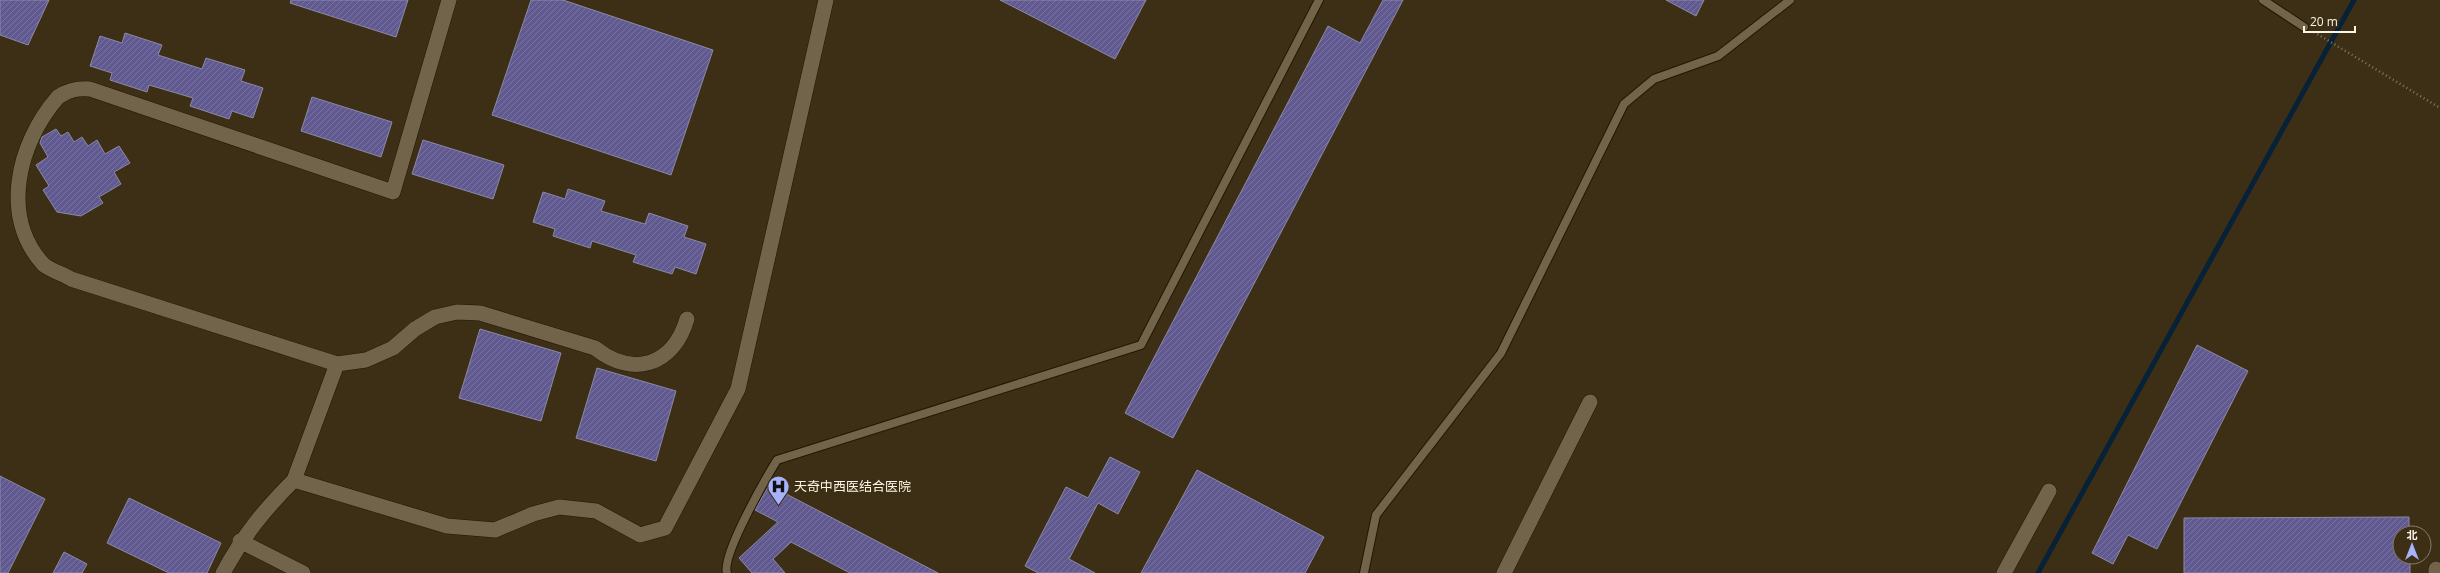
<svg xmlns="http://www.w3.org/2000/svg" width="2440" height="573" font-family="'Open Sans','Noto Sans SC',sans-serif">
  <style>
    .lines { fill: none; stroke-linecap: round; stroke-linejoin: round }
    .stream { stroke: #072238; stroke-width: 5 }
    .building { fill: url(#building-hatch); stroke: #8b89a5 }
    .lane-casing { stroke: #221701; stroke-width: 10 }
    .street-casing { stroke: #221701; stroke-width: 16 }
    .path { stroke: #847964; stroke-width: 2.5; stroke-dasharray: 1 3; stroke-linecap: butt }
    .lane { stroke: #72644a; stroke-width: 8 }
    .street { stroke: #72644a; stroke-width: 15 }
    .labels { text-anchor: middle; stroke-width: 3; stroke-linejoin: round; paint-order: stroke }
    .poi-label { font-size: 13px; fill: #fbf3e4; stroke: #3c2f16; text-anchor: start }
  </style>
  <defs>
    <pattern id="building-hatch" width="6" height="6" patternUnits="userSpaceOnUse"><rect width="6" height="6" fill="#615a91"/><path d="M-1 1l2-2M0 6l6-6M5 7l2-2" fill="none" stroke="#7972a0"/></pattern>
  </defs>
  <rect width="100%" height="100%" fill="#3c2f16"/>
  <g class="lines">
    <path class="stream" d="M2038,573L2354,0"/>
  </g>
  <path class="building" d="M0,0H49L28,45L0,35Z
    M291,0H408L396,37L290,3Z
    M531,0H563L713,50L671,175L492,115Z
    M1000,0H1146L1115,59Z
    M1383,0H1403L1173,438L1125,413L1328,26L1360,43Z
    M1666,0H1704L1696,16Z
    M125,33L162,45L158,55L202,69L206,58L245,70L241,81L263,88L253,118L232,111L229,119L190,106L193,98L149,85L147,92L110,80L112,73L90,66L100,36L122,43Z
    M312,97L392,122L381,157L301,131Z
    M56,129L61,136L68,132L74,142L82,137L88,146L97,140L105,154L119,146L130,163L114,172L121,184L99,197L103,203L81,216L57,212L43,190L49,186L36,165L48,157L40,143L42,137Z
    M423,140L504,165L493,199L412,174Z
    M568,189L605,201L601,211L645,224L649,213L688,226L684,237L706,244L696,274L675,267L672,274L633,262L636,255L592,241L590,248L553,236L555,229L533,222L543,192L565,199Z
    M480,329L561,353L541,421L459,398Z
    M2197,345L2248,371L2157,549L2128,535L2113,564L2092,553Z
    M597,368L676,391L656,461L576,438Z
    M1110,457L1140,472L1118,514L1098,503L1069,559L1095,573H1038L1025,566L1066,487L1088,498Z
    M1197,470L1324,537L1305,573H1141Z
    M0,476L45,499L8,573H0Z
    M769,485L938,573H850L791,542L773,559L785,573H752L739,558L778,522L755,510Z
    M129,498L221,543L207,573H169L107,543Z
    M2409,517V533H2400V557H2410V573H2184V518Z
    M64,552L87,564L82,573H53Z"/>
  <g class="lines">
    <defs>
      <path id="lane" d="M2263,0L2304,27
        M727,573C721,556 766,478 777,460L1141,345L1319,0
        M1364,573L1376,515L1501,353L1624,104L1654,79L1718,56L1790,0"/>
      <path id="street" d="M449,0L393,192L90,89C77,88 68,90 58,97C17,144 0,218 44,265C52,271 63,274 71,279L337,364L366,360L393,348L415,329L435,317L457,312L480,313L595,348C633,378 673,366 687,319
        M294,480L337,364
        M240,541L303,573
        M2436,569V573
        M223,573C243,536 264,510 294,480L447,526L495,530L533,514L559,507L596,511L640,535L665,528L738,389L826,0
        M1504,573L1590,402
        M2004,573L2049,491"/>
    </defs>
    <use href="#lane" class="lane-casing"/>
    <use href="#street" class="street-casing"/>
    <path class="path" d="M2314,32L2440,108"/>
    <use href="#lane" class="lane"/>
    <use href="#street" class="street"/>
  </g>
  <defs>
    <symbol id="hospital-pin" viewBox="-11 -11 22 30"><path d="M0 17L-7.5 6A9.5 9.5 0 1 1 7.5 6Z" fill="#a7b1fc" stroke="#3c2f16"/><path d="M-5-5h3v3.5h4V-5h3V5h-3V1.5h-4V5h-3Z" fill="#111"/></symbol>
  </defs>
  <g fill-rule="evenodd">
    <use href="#hospital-pin" x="766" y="474" width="25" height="34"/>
  </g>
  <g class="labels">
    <g class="poi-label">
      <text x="794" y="491">天奇中西医结合医院</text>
    </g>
  </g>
  <g transform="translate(2412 545)"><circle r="19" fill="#3c2f16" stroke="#887d68"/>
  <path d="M0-3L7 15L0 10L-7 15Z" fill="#a7b1fc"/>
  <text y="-6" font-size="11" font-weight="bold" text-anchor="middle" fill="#fbf3e4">北</text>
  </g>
  <path d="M2304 26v6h51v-6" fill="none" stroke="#fbf3e4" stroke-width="2"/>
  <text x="2310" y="26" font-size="12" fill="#fbf3e4" stroke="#3c2f16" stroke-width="3" paint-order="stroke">20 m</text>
</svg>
